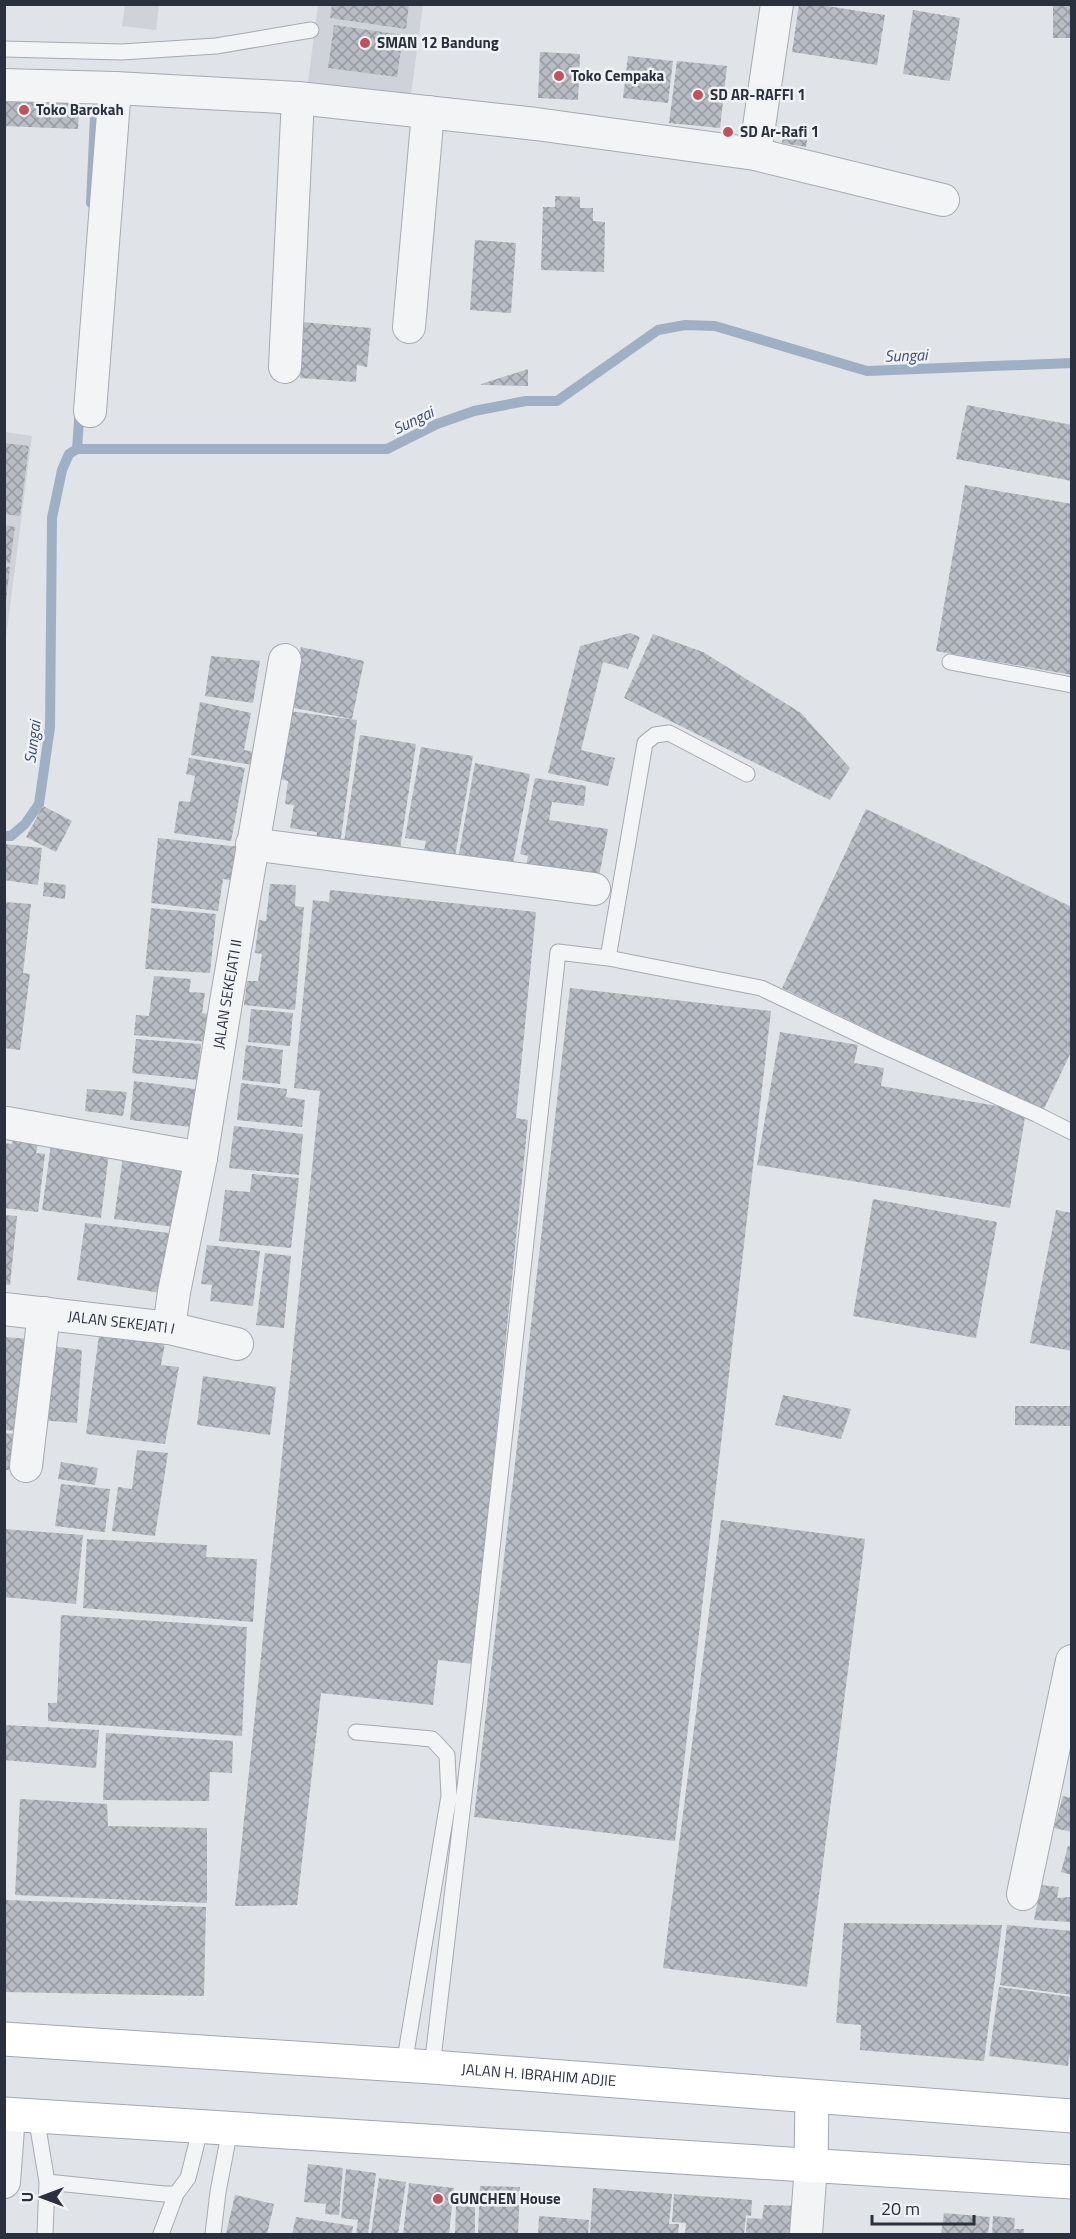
<svg xmlns="http://www.w3.org/2000/svg" width="1076" height="2239" font-family="'Titillium Web',sans-serif">
  <style>
    .built { fill: #cfd2d9 }
    .lines { fill: none; stroke-linecap: round; stroke-linejoin: round }
    .stream { stroke: #9fafc4; stroke-width: 10 }
    .building { fill: url(#building-cross-hatch) }
    .service-casing { stroke: #a6aab1; stroke-width: 17 }
    .minor-casing { stroke: #a6aab1; stroke-width: 34 }
    .primary-casing { stroke: #a1a7b2; stroke-width: 35 }
    .service { stroke: #f3f4f6; stroke-width: 15 }
    .minor { stroke: #f3f4f6; stroke-width: 32 }
    .primary { stroke: #fff; stroke-width: 33 }
    .poi-dot { fill: #c0525d; stroke: #f0f2f5; stroke-width: 2 }
    .labels { text-anchor: middle; stroke-width: 5; stroke-linejoin: round; paint-order: stroke }
    .poi-label { font-size: 15px; font-weight: bold; fill: #2a303d; stroke: #f0f2f5; text-anchor: start }
    .street-label { font-size: 15px; fill: #2a303d; stroke: #f0f2f5 }
    .water-label { font-size: 16px; font-style: italic; fill: #394e6d; stroke: #f0f2f5 }
  </style>
  <defs>
    <pattern id="building-cross-hatch" width="8" height="8" patternUnits="userSpaceOnUse" patternTransform="scale(1.5)"><rect width="8" height="8" fill="#b8bcc4"/><path d="M0 0l8 8M0 8l8-8" fill="none" stroke="#9699a0"/></pattern>
  </defs>
  <rect width="100%" height="100%" fill="#e0e3e8"/>
  <path class="built" d="M125,5H159L156,30L122,26Z
    M318,5H423L411,95L308,82Z
    M5,432L32,436L5,645Z"/>
  <g class="lines">
    <path class="stream" d="M91,203L96,95
      M77,449L80,407
      M4,836H11L25,824L39,804L50,727L52,518L62,470L69,454L77,449H387L437,424L474,411L526,401H557L658,330L685,325L715,326L867,371L1072,363"/>
  </g>
  <path class="building" d="M332,4H409L406,29L330,18Z
    M799,4H814L885,15L877,65L792,52Z
    M1053,4H1072V38H1053Z
    M913,10L960,18L950,81L903,74Z
    M334,25L403,35L397,77L328,68Z
    M540,52L580,54L578,100L538,98Z
    M628,56L673,61L668,103L623,98Z
    M677,61L727,66L720,128L669,123Z
    M4,94L80,97L78,129L4,126Z
    M783,130L808,134L806,147L782,143Z
    M555,196L580,197V208H593V221L605,222L604,272L541,270L543,207H555Z
    M475,240L516,243L511,313L470,310Z
    M301,322L371,328L367,367L357,365L356,382L300,378Z
    M528,369V386L481,385V384Z
    M967,405L1072,425V481L956,459Z
    M4,443L29,446L20,516L4,514Z
    M965,485L1072,504V675L936,651Z
    M4,525L15,527L10,563L4,562Z
    M4,566L10,567L6,601H4Z
    M630,633L640,637L628,669L603,662L581,750L615,758L608,786L548,773L580,646Z
    M653,634L703,652L801,713L850,768L830,800L624,698Z
    M301,647L364,661L352,719L289,707Z
    M211,656L260,661L253,703L205,696Z
    M200,702L251,713L244,750L255,752L253,765L191,755Z
    M289,711L357,720L339,852L315,849L317,832L290,828L294,805L285,804L288,781L278,778Z
    M360,735L416,744L398,862L344,842Z
    M421,747L473,756L455,856L424,851L426,841L405,838Z
    M189,758L245,768L231,841L174,833L179,801L190,802L195,776L186,774Z
    M475,763L530,774L512,869L458,859Z
    M535,778L586,786L584,806L552,802L549,820L608,829L598,882L525,872L528,856L520,854Z
    M43,806L72,821L56,852L26,837Z
    M866,809L1072,907V1050L1042,1113L782,988Z
    M158,838L240,847L237,881L223,879L218,911L151,903Z
    M4,844L42,848L38,885L4,880Z
    M44,882L66,885L65,899L43,896Z
    M270,884L296,885L295,906L304,907L295,1010L244,1005L247,981H258L262,954L255,953L259,920L266,921Z
    M330,890L536,912L516,1118L528,1120L473,1664L438,1660L433,1705L321,1693L297,1905L235,1906L320,1091L294,1088L313,900L329,902Z
    M4,902L31,904L23,973L30,974L20,1050L4,1048Z
    M151,908L216,914L210,973L145,969Z
    M154,976L191,979L189,992L205,993L202,1013L212,1015L209,1042L134,1035L136,1015L149,1016Z
    M570,988L771,1011L675,1841L474,1817Z
    M251,1009L293,1013L290,1046L248,1042Z
    M780,1032L858,1045L854,1063L884,1068L881,1086L1026,1111L1010,1208L757,1165Z
    M136,1039L201,1044L198,1080L132,1073Z
    M246,1045L283,1050L280,1084L242,1080Z
    M134,1081L195,1089L191,1127L130,1120Z
    M241,1083L287,1089L286,1097L305,1100L302,1127L237,1120Z
    M87,1089L127,1092L123,1116L85,1111Z
    M234,1126L303,1134L299,1175L229,1168Z
    M13,1135L39,1139L36,1153L45,1154L38,1212L4,1208V1143L12,1144Z
    M52,1137L110,1145L101,1218L42,1210Z
    M123,1157L182,1165L175,1227L114,1219Z
    M252,1174L299,1178L291,1248L219,1241L225,1190L250,1192Z
    M873,1199L997,1222L976,1338L853,1316Z
    M1056,1210L1072,1213V1351L1030,1343Z
    M4,1215L17,1216L10,1285L4,1284Z
    M85,1223L169,1233L161,1293L77,1280Z
    M207,1245L260,1251L253,1306L210,1301L212,1285L201,1284Z
    M265,1253L291,1256L284,1328L256,1325Z
    M99,1335L165,1343L161,1365L179,1367L165,1444L86,1434Z
    M4,1337L32,1339L27,1432L4,1430Z
    M51,1346L82,1350L77,1423L39,1420Z
    M203,1376L276,1387L270,1435L197,1425Z
    M783,1395L851,1409L841,1439L775,1425Z
    M1015,1406H1072V1426L1015,1425Z
    M4,1433L15,1434L13,1470H4Z
    M137,1450L168,1453L155,1536L112,1531L118,1487L132,1489Z
    M61,1462L98,1468L95,1485L58,1479Z
    M61,1484L110,1489L105,1532L55,1526Z
    M721,1520L865,1539L807,1987L663,1968Z
    M4,1529L83,1535L76,1604L4,1597Z
    M87,1539L207,1545L206,1557L257,1559L253,1622L83,1608Z
    M61,1615L247,1627L242,1736L48,1721V1703H57Z
    M4,1725L99,1730L96,1768L4,1760Z
    M106,1733L233,1741L232,1773L210,1772L209,1801L103,1800Z
    M1063,1796L1072,1798V1832L1054,1828Z
    M20,1799L107,1804L108,1826L207,1828V1903L15,1895Z
    M1068,1846L1072,1847V1875L1061,1872Z
    M1041,1885L1059,1887L1057,1898L1072,1897V1922L1034,1920Z
    M4,1900L206,1907L204,1996L4,1992Z
    M844,1923L1002,1925L984,2061L860,2050L861,2025L836,2023Z
    M1007,1925L1072,1931V1995L1000,1985Z
    M999,1987L1072,1997V2041L1068,2066L989,2056Z
    M308,2164L343,2168L339,2215L325,2214L326,2204L304,2202Z
    M346,2169L376,2173L368,2234H356L358,2220L341,2218Z
    M379,2178L406,2182L398,2234H371Z
    M409,2183L454,2188L449,2234H403Z
    M480,2186L520,2187L518,2234H478Z
    M593,2188L672,2194L669,2224H679L678,2234H590Z
    M674,2194L752,2200L751,2216L746,2215L744,2234H685L686,2223L672,2222Z
    M235,2195L274,2204L267,2234H226Z
    M764,2205L802,2206L799,2234H746L747,2218L762,2219Z
    M456,2206L475,2207V2234H455Z
    M944,2213L990,2217L988,2234H941Z
    M539,2216L589,2220L588,2234H538Z
    M993,2216L1015,2218L1014,2229H1024V2234H992Z
    M296,2217L353,2226L352,2234H292Z"/>
  <g class="lines">
    <defs>
      <path id="service" d="M4,49L122,52L216,46L311,30
        M950,662L1072,685
        M608,958L645,743L655,735L669,733L747,774
        M356,1732L432,1739L447,1755L449,1796L404,2065
        M432,2067L475,1702L558,952L608,958L761,988L881,1045L1036,1114L1072,1132
        M36,2116L47,2182L164,2194H176L188,2178L201,2126
        M45,2234L47,2182
        M161,2234L176,2194
        M213,2234L218,2192L230,2129"/>
      <g id="minor">
        <path d="M4,85L115,88L298,98L536,124L755,154L943,200"/>
        <path d="M755,154L777,4"/>
        <path d="M409,327L428,112"/>
        <path d="M285,367L298,98"/>
        <path d="M90,411L115,88"/>
        <path d="M252,844L594,889"/>
        <path d="M7,1123L201,1158"/>
        <path id="s1" d="M4,1309L169,1328L237,1344"/>
        <path id="s2" d="M169,1328L174,1292L201,1158L228,990L285,660"/>
        <path d="M26,1466L44,1313"/>
        <path d="M1023,1894L1072,1661"/>
        <path d="M4,2182L9,2115"/>
        <path d="M806,2234L811,2166"/>
      </g>
      <g id="primary">
        <path id="s3" d="M4,2039L432,2067L1072,2116"/>
        <path d="M4,2114L1072,2182"/>
        <path d="M811,2166L812,2097"/>
      </g>
    </defs>
    <use href="#service" class="service-casing"/>
    <use href="#minor" class="minor-casing"/>
    <use href="#primary" class="primary-casing"/>
    <use href="#service" class="service"/>
    <use href="#minor" class="minor"/>
    <use href="#primary" class="primary"/>
  </g>
  <g class="poi-dot">
    <circle cx="365" cy="43" r="6"/>
    <circle cx="559" cy="76" r="6"/>
    <circle cx="698" cy="95" r="6"/>
    <circle cx="24" cy="110" r="6"/>
    <circle cx="728" cy="132" r="6"/>
    <circle cx="438" cy="2199" r="6"/>
  </g>
  <g class="labels">
    <g class="poi-label">
      <text x="377" y="48">SMAN 12 Bandung</text>
      <text x="571" y="81">Toko Cempaka</text>
      <text x="710" y="100">SD AR-RAFFI 1</text>
      <text x="36" y="115">Toko Barokah</text>
      <text x="740" y="137">SD Ar-Rafi 1</text>
      <text x="450" y="2204">GUNCHEN House</text>
    </g>
    <g class="street-label">
      <text dy="5" stroke="none"><textPath href="#s2" startOffset="339">JALAN SEKEJATI II</textPath></text>
      <text dy="5" stroke="none"><textPath href="#s1" startOffset="118">JALAN SEKEJATI I</textPath></text>
      <text dy="5" stroke="none"><textPath href="#s3" startOffset="536">JALAN H. IBRAHIM ADJIE</textPath></text>
    </g>
    <g class="water-label">
      <text transform="translate(906 355) rotate(-2)" y="6">Sungai</text>
      <text transform="translate(413 420) rotate(-26)" y="6">Sungai</text>
      <text transform="translate(32 742) rotate(-83)" y="6">Sungai</text>
    </g>
  </g>
  <rect width="1076" height="2239" fill="none" stroke="#2a303d" stroke-width="12"/>
  <g transform="translate(42 2197) rotate(270)" stroke="#f0f2f5" stroke-width="4.5" paint-order="stroke">
  <path d="M0-4.5L10 22L0 15L-10 22Z" fill="#2a303d"/>
  <text y="-9" font-size="16" font-weight="bold" text-anchor="middle" fill="#2a303d">U</text>
  </g>
  <path d="M872 2215v9h102v-9" fill="none" stroke="#2a303d" stroke-width="3"/>
  <text x="881" y="2215" font-size="18" fill="#2a303d" stroke="#f0f2f5" stroke-width="4.5" paint-order="stroke">20 m</text>
</svg>
